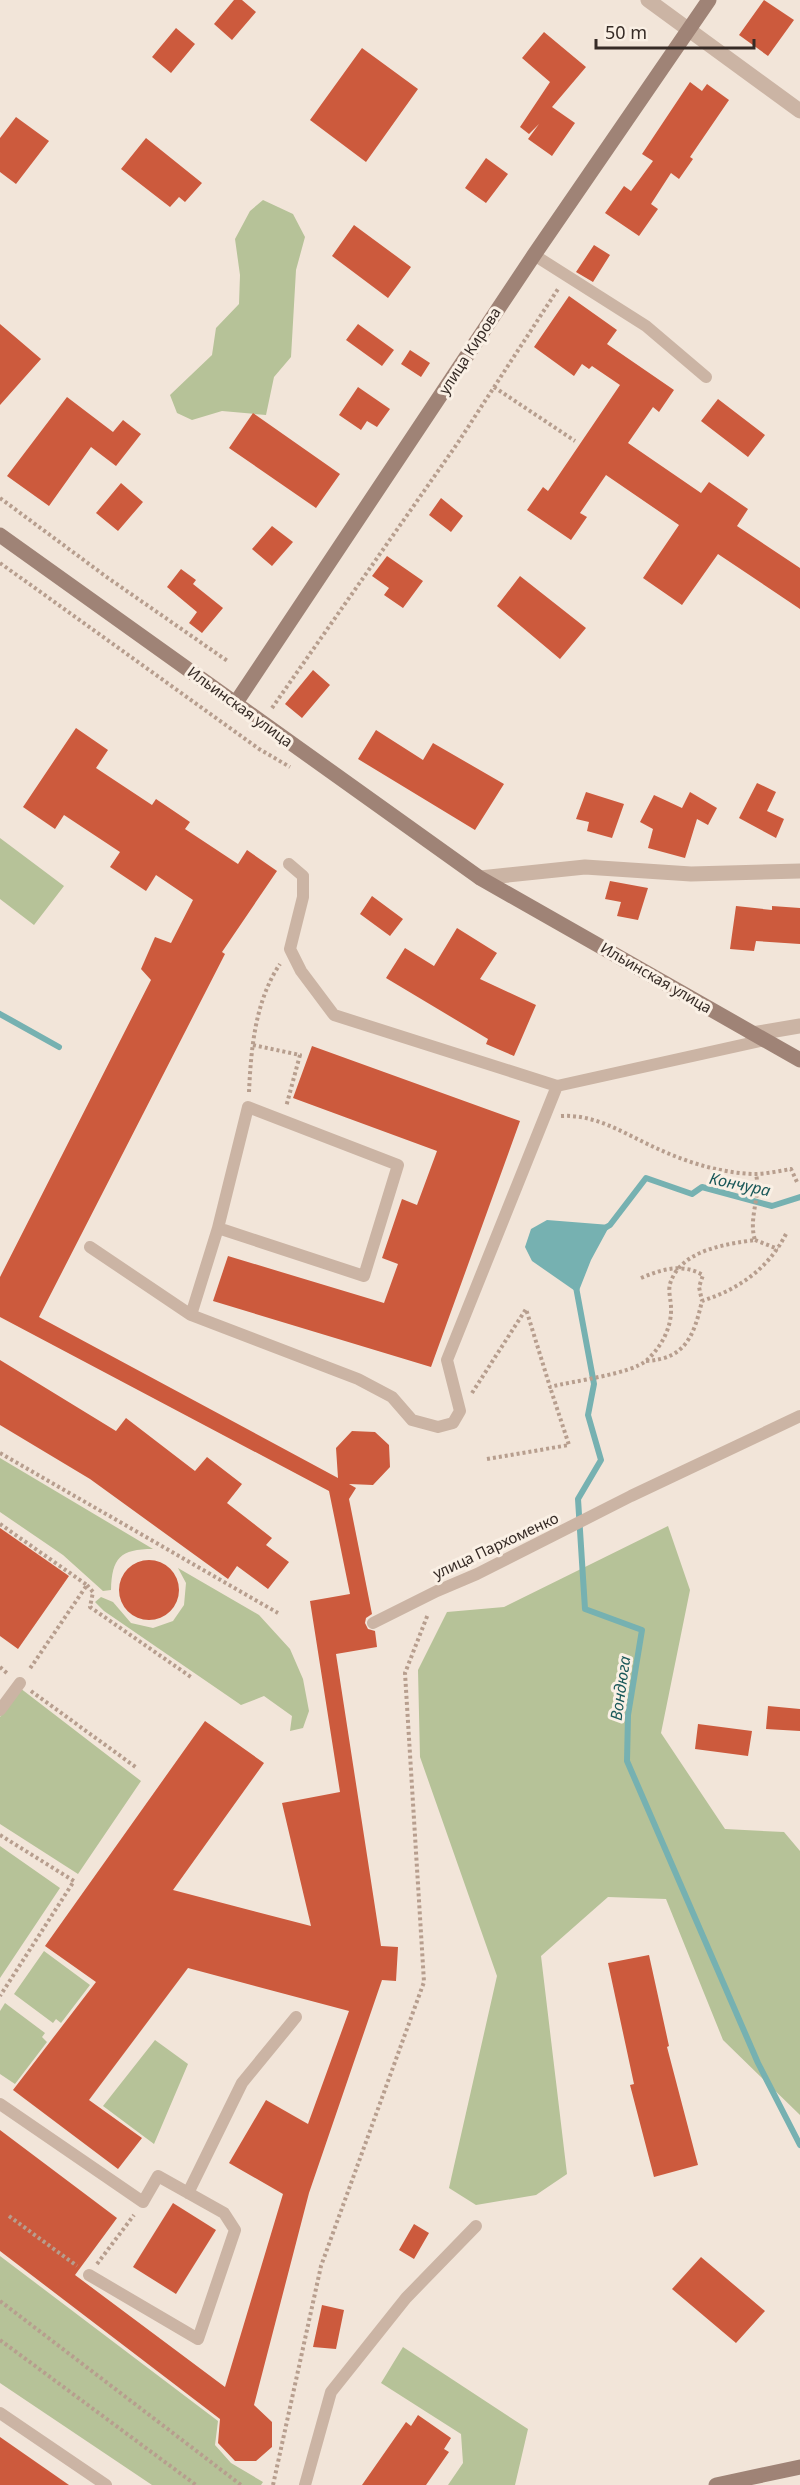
<svg xmlns="http://www.w3.org/2000/svg" width="800" height="2485" font-family="'Noto Sans',sans-serif">
  <style>
    .green { fill: #b6c298 }
    .water { fill: #76b1b1 }
    .lines { fill: none; stroke-linecap: round; stroke-linejoin: round }
    .stream { stroke: #76b1b1; stroke-width: 6 }
    .building { fill: #cc5a3d }
    .path { stroke: #b79e8e; stroke-width: 4; stroke-dasharray: 3 3; stroke-linecap: butt }
    .lane { stroke: #cbb4a4; stroke-width: 12 }
    .street { stroke: #cbb4a4; stroke-width: 15 }
    .secondary { stroke: #9f8376; stroke-width: 15 }
    .labels { text-anchor: middle; stroke-width: 6; stroke-linejoin: round; paint-order: stroke }
    .street-label { font-size: 15px; fill: #362b26; stroke: #faf0e5 }
    .water-label { font-size: 16px; font-style: italic; fill: #1a5859; stroke: #faf0e5 }
  </style>
  <rect width="100%" height="100%" fill="#f2e5d9"/>
  <path class="green" d="M263,200L293,214L305,237L296,270L291,357L274,377L266,415L222,411L192,420L177,413L170,395L212,355L216,328L239,304L240,275L235,239L250,211Z
    M0,838L64,886L34,925L0,899Z
    M0,1458L153,1549C120,1549 112,1558 111,1590L103,1591L63,1555L0,1512Z
    M668,1526L690,1590L661,1733L725,1829L784,1832L800,1851V2115L723,2040L666,1899L608,1897L541,1956L567,2174L536,2195L476,2205L449,2188L497,1976L420,1757L418,1670L447,1612L504,1607Z
    M178,1568L259,1615L290,1649L303,1679L309,1711L303,1728L290,1731L292,1716L264,1696L241,1705L104,1611L95,1602L101,1597L113,1602L131,1623L153,1628L173,1621L184,1605L186,1583Z
    M20,1688L141,1781L78,1874L0,1824V1717Z
    M0,1846L60,1888L0,1978Z
    M44,1951L90,1985L61,2023L56,2019L53,2023L14,1994Z
    M5,2003L45,2033L42,2037L47,2042L15,2084L0,2074V2011Z
    M155,2040L188,2064L154,2144L103,2106Z
    M0,2256L218,2421L215,2445L231,2463L263,2482L261,2485H152L0,2383Z
    M403,2347L528,2429L515,2485H448L463,2463L461,2434L381,2383Z"/>
  <path class="water" d="M547,1220L610,1225L591,1260L578,1293L532,1261L525,1247L531,1229Z"/>
  <g class="lines">
    <path class="stream" d="M0,1014L59,1047
      M605,1228L610,1225L646,1178L692,1194L702,1187L772,1206L800,1197
      M576,1287L594,1384L588,1415L601,1460L578,1499L585,1609L642,1630L628,1715L627,1761L758,2063L800,2145"/>
  </g>
  <path class="building" d="M234,0H242L256,12L232,40L214,24Z
    M764,0L794,20L768,56L739,35Z
    M176,28L195,44L171,73L152,57Z
    M544,32L586,67L552,107L575,123L552,156L528,139L539,124L529,134L520,127L550,82L522,58Z
    M362,48L418,89L366,162L310,120Z
    M690,82L702,91L707,84L729,100L690,157L693,159L679,179L671,173L651,204L658,209L639,236L605,213L624,186L631,191L653,161L642,154Z
    M16,117L49,141L16,184L0,172V138Z
    M146,138L202,183L185,202L179,197L170,207L121,169Z
    M486,158L508,174L486,203L465,188Z
    M354,225L411,267L388,298L332,256Z
    M594,245L610,255L593,282L576,272Z
    M569,296L617,330L607,344L674,390L659,412L653,407L628,443L701,493L709,482L748,509L737,526L800,568V609L718,554L682,605L643,578L679,525L606,475L580,513L587,517L571,540L527,510L543,487L548,491L620,385L592,366L589,369L582,364L574,376L534,347Z
    M0,324L41,359L0,405Z
    M358,324L394,350L382,366L346,340Z
    M410,350L430,363L421,377L401,364Z
    M358,387L390,409L377,427L367,421L361,430L339,415Z
    M67,397L113,432L123,420L141,434L116,466L91,447L49,506L7,476Z
    M718,399L765,435L748,457L701,421Z
    M253,413L340,474L316,508L229,448Z
    M121,483L143,502L118,531L96,513Z
    M441,498L463,516L451,532L429,515Z
    M272,526L293,542L272,566L252,549Z
    M387,556L423,581L403,608L384,595L389,588L372,576Z
    M181,569L196,580L193,584L223,608L202,633L189,623L197,612L167,587Z
    M520,576L586,628L560,659L497,606Z
    M313,670L330,685L302,718L285,704Z
    M76,728L108,750L96,768L152,805L156,799L190,822L185,829L238,864L247,850L277,871L222,952L225,954L39,1317L338,1478L336,1448L352,1431L375,1432L389,1445L390,1467L373,1485L349,1484L356,1488L349,1499L372,1614L366,1618L365,1623L368,1629L375,1631L377,1647L336,1654L381,1946L398,1947L396,1981L382,1980L309,2193L254,2405L272,2422V2447L256,2461H235L218,2443L220,2419L0,2251V2130L117,2218L75,2275L225,2387L283,2194L229,2163L266,2100L308,2124L349,2011L188,1968L89,2100L142,2138L118,2169L13,2090L96,1982L45,1946L205,1721L264,1763L173,1890L311,1926L282,1803L340,1792L310,1601L350,1594L329,1491L0,1317V1277L151,980L141,969L155,937L171,943L193,900L156,875L146,891L110,867L120,852L64,815L55,829L23,807Z
    M376,730L423,760L433,743L504,784L475,830L358,759Z
    M757,783L776,792L767,811L784,819L776,838L739,818Z
    M586,792L624,804L612,838L587,831L589,822L576,819Z
    M690,792L717,808L708,825L697,819L685,858L648,848L653,829L640,822L654,795L682,808Z
    M610,881L648,888L638,920L617,916L621,902L605,899Z
    M372,896L403,919L390,936L360,914Z
    M736,906L772,910V906L800,908V944L756,941L754,951L730,949Z
    M457,928L497,953L480,979L536,1005L514,1056L486,1044L488,1039L386,978L405,948L434,966Z
    M312,1046L520,1121L431,1367L213,1301L228,1256L384,1303L398,1264L382,1258L402,1199L417,1205L437,1151L293,1098Z
    M0,1360L116,1431L126,1418L195,1471L207,1457L242,1484L227,1503L272,1538L266,1545L289,1562L268,1589L237,1566L228,1579L90,1479L0,1425Z
    M0,1528L69,1576L18,1649L0,1636Z
    M119 1590a30 30 0 1 1 60 0a30 30 0 1 1-60 0Z
    M768,1706L800,1709V1731L766,1729Z
    M698,1724L752,1731L748,1756L695,1749Z
    M649,1955L669,2046L667,2047L698,2165L654,2177L630,2085L634,2084L608,1963Z
    M173,2203L216,2230L176,2294L133,2267Z
    M414,2224L429,2233L414,2259L399,2250Z
    M701,2257L765,2311L736,2343L672,2289Z
    M322,2305L344,2310L336,2349L313,2347Z
    M418,2415L451,2438L444,2449L449,2452L426,2485H362L406,2422L411,2426Z
    M0,2437L69,2485H0Z"/>
  <g class="lines">
    <path class="path" d="M494,387L575,441
      M0,498L108,578L229,662
      M0,563L259,749L290,767
      M272,708L457,444L558,289
      M253,1045L300,1055L286,1107
      M249,1092C251,1049 255,1001 280,964
      M561,1116C596,1114 625,1134 656,1148C686,1162 720,1173 754,1174C766,1174 779,1171 791,1169L797,1182
      M755,1240L778,1249
      M641,1278C662,1269 682,1263 703,1275L699,1287L702,1301
      M646,1361C686,1359 694,1335 702,1301C739,1289 768,1269 786,1234
      M472,1393L526,1309L550,1387C572,1381 632,1374 647,1360C662,1346 672,1327 671,1307C671,1301 668,1291 670,1284C680,1250 726,1244 755,1240C748,1218 761,1197 756,1174
      M0,1453L278,1613
      M487,1459L569,1445L550,1387
      M0,1524L87,1585L29,1670
      M87,1585L93,1592L90,1607L191,1677
      M0,1667L8,1674
      M31,1691L137,1768
      M0,1835L74,1881L0,1996
      M9,2216L77,2266
      M97,2264L134,2215
      M0,2301L241,2485
      M0,2340L196,2485
      M273,2485L321,2266L424,1982L405,1673L428,1614"/>
    <path class="lane" d="M534,255L646,326L706,377
      M289,864L303,876V897L290,949L301,971L334,1015L557,1086L764,1040
      M90,1247L191,1315L358,1379L392,1397L412,1420L438,1427L453,1423L460,1411L447,1360L557,1086
      M191,1315L218,1228L364,1276L398,1165L248,1107L218,1228
      M373,1623L437,1591L477,1574L631,1496L800,1416
      M0,1710L20,1683
      M0,2104L143,2202L158,2176L224,2213L235,2230L198,2339L89,2275
      M188,2193L242,2083L296,2017
      M0,2413L106,2485
      M305,2485L331,2392L406,2298L476,2226"/>
    <path class="street" d="M648,0L800,111
      M480,878L585,867L691,874L800,871
      M752,1034L800,1026"/>
    <path class="secondary" d="M0,535L480,878L800,1060
      M235,704L534,255L709,0
      M716,2485L800,2467"/>
  </g>
  <g class="labels">
    <g class="street-label">
      <text transform="translate(470 351) rotate(-57)" y="5">улица Кирова</text>
      <text transform="translate(240 707) rotate(36)" y="5">Ильинская улица</text>
      <text transform="translate(656 978) rotate(30)" y="5">Ильинская улица</text>
      <text transform="translate(496 1546) rotate(-25)" y="5">улица Пархоменко</text>
    </g>
    <g class="water-label">
      <text transform="translate(740 1184) rotate(12)" y="6">Кончура</text>
      <text transform="translate(620 1688) rotate(-82)" y="6">Вондюга</text>
    </g>
  </g>
  <path d="M596 39v9h158v-9" fill="none" stroke="#362b26" stroke-width="3"/>
  <text x="605" y="39" font-size="18" fill="#362b26" stroke="#faf0e5" stroke-width="4.5" paint-order="stroke">50 m</text>
</svg>
